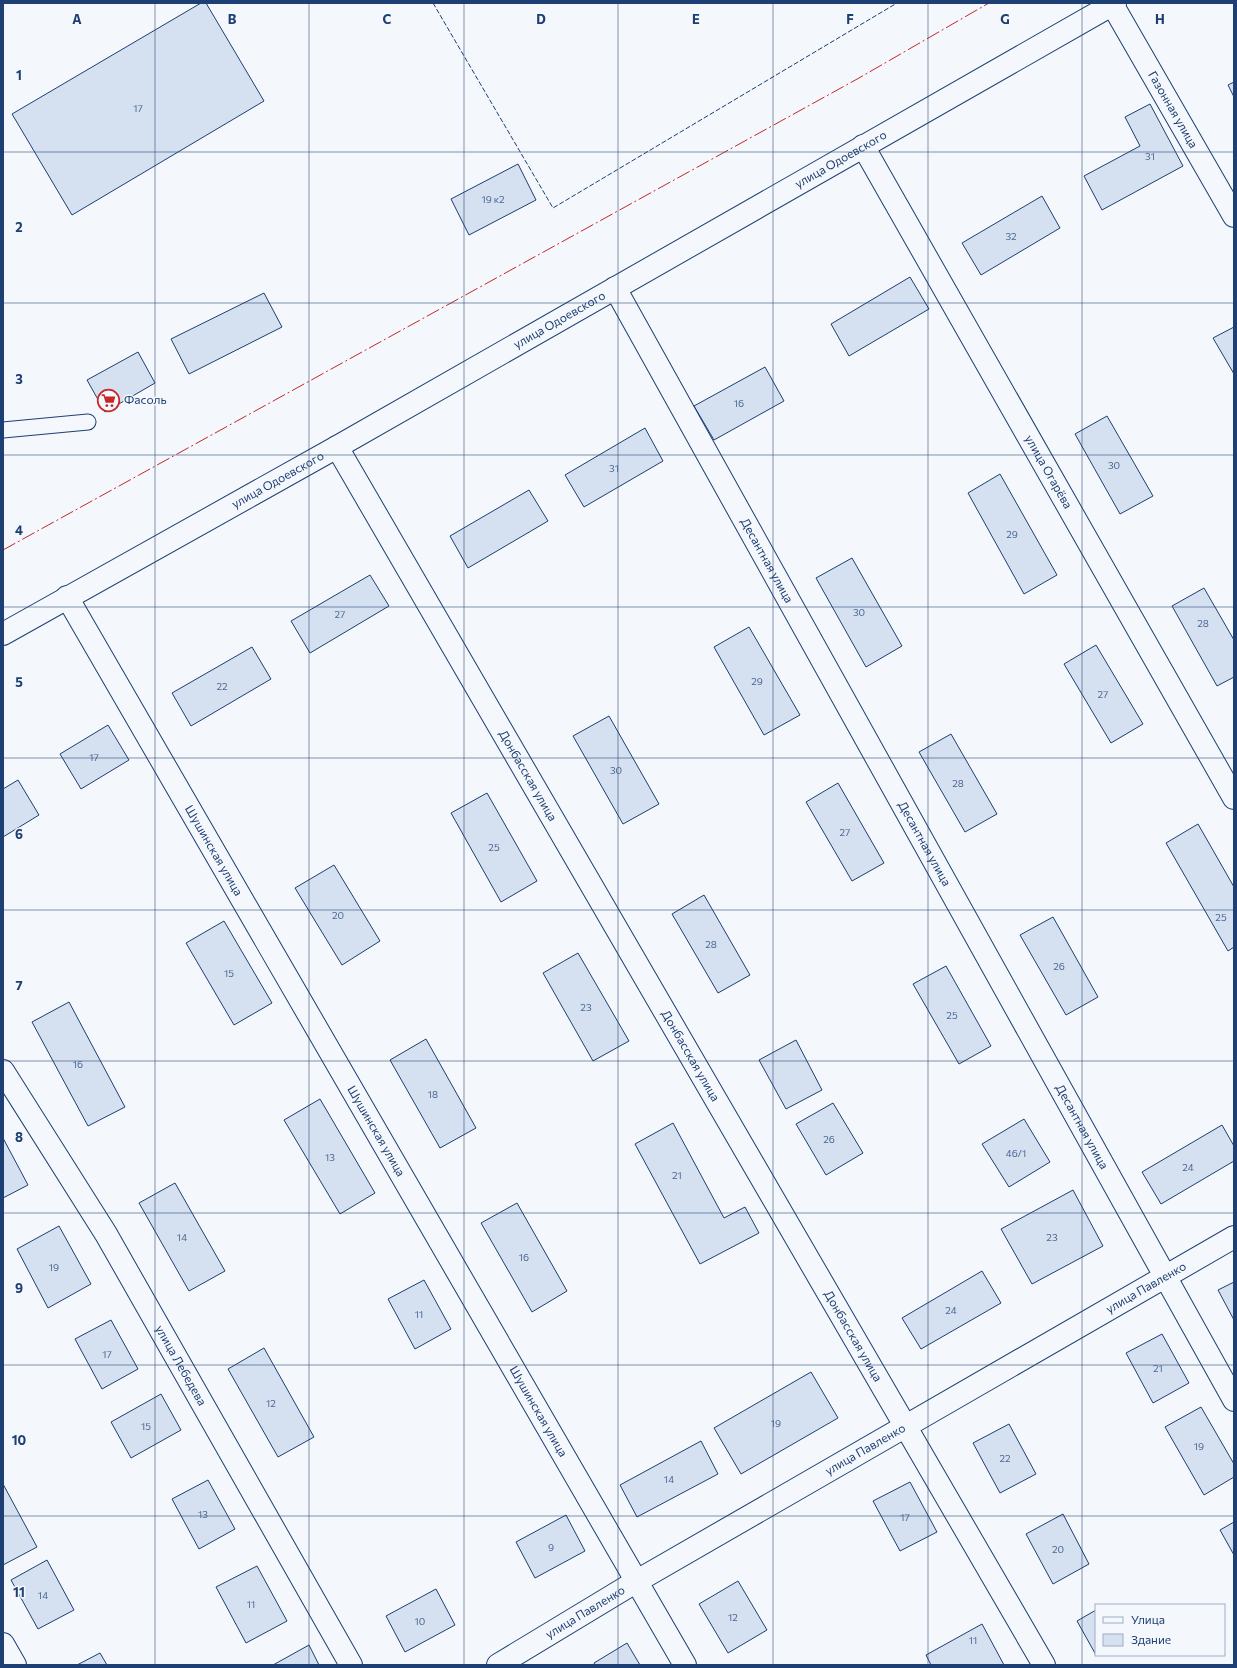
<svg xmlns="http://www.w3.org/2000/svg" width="1237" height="1668" font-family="Commissioner,sans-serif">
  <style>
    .building { fill: #d5e0f0; stroke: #1d3f73 }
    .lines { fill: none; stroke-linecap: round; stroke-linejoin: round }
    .service-casing { stroke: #1d3f73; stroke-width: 17 }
    .minor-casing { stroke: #1d3f73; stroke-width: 24 }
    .tertiary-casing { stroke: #1d3f73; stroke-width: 24 }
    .service { stroke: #f4f7fb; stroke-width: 15 }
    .minor { stroke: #f4f7fb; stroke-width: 22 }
    .tertiary { stroke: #f4f7fb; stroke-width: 22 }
    .fence { stroke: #1d3f73; stroke-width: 1; stroke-dasharray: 5 2; stroke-linecap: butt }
    .power { stroke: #c62828; stroke-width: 1; stroke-dasharray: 14 3 2 3; stroke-linecap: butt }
    .grid { fill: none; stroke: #1d3f73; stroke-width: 1; stroke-opacity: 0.55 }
    .labels { text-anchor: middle; stroke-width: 3; stroke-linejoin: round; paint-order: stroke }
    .number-label { font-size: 10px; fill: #4b6792 }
    .street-label { font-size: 12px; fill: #1d3f73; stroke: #f4f7fb }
    .poi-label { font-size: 12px; fill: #1d3f73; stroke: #f4f7fb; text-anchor: start }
    .grid-label { font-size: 13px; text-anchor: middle; font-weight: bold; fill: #1d3f73; stroke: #f4f7fb; stroke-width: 3; stroke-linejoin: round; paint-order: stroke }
  </style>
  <rect width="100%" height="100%" fill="#f4f7fb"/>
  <path class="building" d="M201,3H206L264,101L72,215L12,114Z
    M1234,82V97L1228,85Z
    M1150,104L1183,166L1102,210L1084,176L1140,146L1125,117Z
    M518,164L536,200L469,235L451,199Z
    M1042,196L1060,228L981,275L962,243Z
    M910,277L929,309L849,356L831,324Z
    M264,293L282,327L189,374L171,339Z
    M1234,327V374L1213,338Z
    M138,352L155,383L105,412L87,380Z
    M765,367L784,401L714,440L694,406Z
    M1107,416L1153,496L1120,514L1075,434Z
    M645,428L663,461L584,507L565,475Z
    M1000,474L1057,575L1024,594L968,493Z
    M529,490L548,521L468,568L450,536Z
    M852,558L902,646L866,667L816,578Z
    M370,575L389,606L310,653L291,621Z
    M1204,588L1234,640V677L1217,686L1172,606Z
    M749,627L800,715L764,735L714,647Z
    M1096,645L1143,724L1111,743L1064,664Z
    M252,647L271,679L191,726L172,693Z
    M609,716L659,804L623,824L573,736Z
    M108,725L129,760L81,789L60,754Z
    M951,734L997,814L965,832L919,752Z
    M18,780L39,815L3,837V789Z
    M838,783L884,863L852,881L806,802Z
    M487,793L537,881L501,902L451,813Z
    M1198,824L1234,887V947L1228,951L1166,843Z
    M334,865L380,941L342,965L295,888Z
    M704,895L750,975L718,993L672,914Z
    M1053,917L1098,997L1066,1015L1020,935Z
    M224,921L272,1003L234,1025L186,943Z
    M578,953L629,1041L593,1061L543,973Z
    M946,966L991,1046L959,1064L913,984Z
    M69,1002L125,1107L88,1126L32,1022Z
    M426,1039L476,1128L440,1148L390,1060Z
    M796,1040L822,1090L786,1109L759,1060Z
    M320,1099L375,1193L340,1214L284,1120Z
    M833,1103L863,1153L826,1175L796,1124Z
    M1024,1119L1050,1162L1009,1187L982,1144Z
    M673,1123L724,1218L745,1207L759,1233L700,1264L635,1144Z
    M1222,1125L1234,1146V1161L1161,1204L1142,1172Z
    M3,1138L28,1185L3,1198Z
    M175,1183L225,1271L189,1291L139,1203Z
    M1073,1190L1103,1246L1032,1284L1001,1229Z
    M517,1203L567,1291L532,1312L481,1223Z
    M59,1226L91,1284L48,1308L17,1249Z
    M982,1271L1001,1303L921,1349L902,1318Z
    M424,1280L451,1329L415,1349L388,1299Z
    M1234,1282V1320L1218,1290Z
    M111,1320L138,1369L102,1389L75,1339Z
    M1162,1334L1189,1383L1153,1403L1126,1353Z
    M264,1348L314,1437L278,1457L228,1369Z
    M811,1372L838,1418L741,1474L714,1428Z
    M161,1394L181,1430L131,1458L111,1422Z
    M1201,1407L1234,1464V1477L1204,1495L1165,1427Z
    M1009,1424L1036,1474L1000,1493L973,1443Z
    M701,1441L718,1474L637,1517L620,1485Z
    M208,1480L235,1529L199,1549L172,1499Z
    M910,1482L937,1532L900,1551L873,1501Z
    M3,1484L37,1547L3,1565Z
    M1063,1514L1089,1564L1053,1584L1026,1534Z
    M566,1515L585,1551L535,1578L516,1542Z
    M1234,1522V1555L1220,1530Z
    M47,1560L74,1610L38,1629L11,1580Z
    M257,1566L287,1621L246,1643L216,1587Z
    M738,1581L767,1630L728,1653L699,1604Z
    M436,1589L455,1625L405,1652L386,1616Z
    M1096,1610V1655L1077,1621Z
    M982,1624L1004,1665H931L926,1655Z
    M627,1643L640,1665H595L594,1663Z
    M309,1645L319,1665H273Z
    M100,1653L107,1665H77Z"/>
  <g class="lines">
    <defs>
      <path id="service" d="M3,430L88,422"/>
      <g id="minor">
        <path id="s1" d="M1112,4L1234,216"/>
        <path id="s2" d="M863,146L1234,798"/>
        <path id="s3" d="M615,288L1234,1400"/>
        <path id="s4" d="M337,447L1044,1665"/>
        <path id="s5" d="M67,597L685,1665"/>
        <path id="s6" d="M3,1071L106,1234L351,1665"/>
        <path d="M3,1644L15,1665"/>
        <path id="s7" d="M498,1665L637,1581L1234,1237"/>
      </g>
      <g id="tertiary">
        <path id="s8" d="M3,634L337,447L1115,3"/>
      </g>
    </defs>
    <use href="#service" class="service-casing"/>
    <use href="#minor" class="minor-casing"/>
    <use href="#tertiary" class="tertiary-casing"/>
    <use href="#service" class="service"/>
    <use href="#minor" class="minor"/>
    <use href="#tertiary" class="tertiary"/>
    <path class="fence" d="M433,3L553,208L897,3"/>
    <path class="power" d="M3,550L859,78L989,3"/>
  </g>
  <path class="grid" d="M155,3V1665M309,3V1665M464,3V1665M618,3V1665M773,3V1665M928,3V1665M1082,3V1665M3,152H1234M3,303H1234M3,455H1234M3,607H1234M3,758H1234M3,910H1234M3,1061H1234M3,1213H1234M3,1365H1234M3,1516H1234"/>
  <defs>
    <symbol id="supermarket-ring" viewBox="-11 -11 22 22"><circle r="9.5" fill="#f4f7fb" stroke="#c62828" stroke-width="1.5"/><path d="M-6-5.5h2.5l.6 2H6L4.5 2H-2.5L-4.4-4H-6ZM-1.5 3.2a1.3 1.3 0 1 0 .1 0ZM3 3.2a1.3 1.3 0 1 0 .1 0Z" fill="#c62828"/></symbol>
  </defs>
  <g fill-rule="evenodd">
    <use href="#supermarket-ring" x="96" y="388" width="25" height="25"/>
  </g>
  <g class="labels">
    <g class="number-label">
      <text x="138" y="112">17</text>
      <text x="1150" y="160">31</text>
      <text x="493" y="203">19 к2</text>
      <text x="1011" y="240">32</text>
      <text x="739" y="407">16</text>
      <text x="1114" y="469">30</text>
      <text x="614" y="472">31</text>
      <text x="1012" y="538">29</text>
      <text x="859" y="616">30</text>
      <text x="340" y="618">27</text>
      <text x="1203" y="627">28</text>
      <text x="757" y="685">29</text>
      <text x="222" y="690">22</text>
      <text x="1103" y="698">27</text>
      <text x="94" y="761">17</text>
      <text x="616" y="774">30</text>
      <text x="958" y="787">28</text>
      <text x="845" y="836">27</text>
      <text x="494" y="851">25</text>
      <text x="338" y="919">20</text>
      <text x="1221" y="921">25</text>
      <text x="711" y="948">28</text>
      <text x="1059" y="970">26</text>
      <text x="229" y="977">15</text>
      <text x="586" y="1011">23</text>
      <text x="952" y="1019">25</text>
      <text x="78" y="1068">16</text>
      <text x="433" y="1098">18</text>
      <text x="829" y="1143">26</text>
      <text x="1016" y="1157">46/1</text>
      <text x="330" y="1161">13</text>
      <text x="1188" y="1171">24</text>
      <text x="677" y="1179">21</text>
      <text x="182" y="1241">14</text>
      <text x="1052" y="1241">23</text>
      <text x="524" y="1261">16</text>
      <text x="54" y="1271">19</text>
      <text x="951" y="1314">24</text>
      <text x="419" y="1318">11</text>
      <text x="107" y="1358">17</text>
      <text x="1158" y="1372">21</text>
      <text x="271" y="1407">12</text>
      <text x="776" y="1427">19</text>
      <text x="146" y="1430">15</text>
      <text x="1199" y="1450">19</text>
      <text x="1005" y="1462">22</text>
      <text x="669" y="1483">14</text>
      <text x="203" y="1518">13</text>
      <text x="905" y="1521">17</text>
      <text x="551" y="1551">9</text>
      <text x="1058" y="1553">20</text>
      <text x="43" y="1599">14</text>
      <text x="251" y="1608">11</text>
      <text x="733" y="1621">12</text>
      <text x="420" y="1625">10</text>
      <text x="973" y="1644">11</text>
    </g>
    <g class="street-label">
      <text dy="4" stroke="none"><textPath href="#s1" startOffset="122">Газонная улица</textPath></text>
      <text dy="4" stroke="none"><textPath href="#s8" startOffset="963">улица Одоевского</textPath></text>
      <text dy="4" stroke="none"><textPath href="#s8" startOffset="639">улица Одоевского</textPath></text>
      <text dy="4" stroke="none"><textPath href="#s2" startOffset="375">улица Огарёва</textPath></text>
      <text dy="4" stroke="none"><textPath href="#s8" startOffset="315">улица Одоевского</textPath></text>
      <text dy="4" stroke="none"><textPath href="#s3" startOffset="312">Десантная улица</textPath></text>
      <text dy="4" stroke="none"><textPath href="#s4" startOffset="380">Донбасская улица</textPath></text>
      <text dy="4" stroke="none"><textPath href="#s3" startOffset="636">Десантная улица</textPath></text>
      <text dy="4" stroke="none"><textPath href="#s5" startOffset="293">Шушинская улица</textPath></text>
      <text dy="4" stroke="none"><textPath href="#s4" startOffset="704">Донбасская улица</textPath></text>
      <text dy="4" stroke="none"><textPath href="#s3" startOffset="960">Десантная улица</textPath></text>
      <text dy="4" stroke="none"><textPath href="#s5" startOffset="617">Шушинская улица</textPath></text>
      <text dy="4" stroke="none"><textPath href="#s7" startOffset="750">улица Павленко</textPath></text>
      <text dy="4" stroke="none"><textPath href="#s4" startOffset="1028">Донбасская улица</textPath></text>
      <text dy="4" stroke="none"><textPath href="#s6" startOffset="344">улица Лебедева</textPath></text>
      <text dy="4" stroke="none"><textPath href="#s5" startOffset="941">Шушинская улица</textPath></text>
      <text dy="4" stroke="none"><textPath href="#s7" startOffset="426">улица Павленко</textPath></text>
      <text dy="4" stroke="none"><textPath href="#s7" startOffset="102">улица Павленко</textPath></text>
    </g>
    <g class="poi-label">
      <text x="124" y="404">Фасоль</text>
    </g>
  </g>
  <g class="grid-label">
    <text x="77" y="24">A</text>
    <text x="232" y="24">B</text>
    <text x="387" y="24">C</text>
    <text x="541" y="24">D</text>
    <text x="696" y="24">E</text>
    <text x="850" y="24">F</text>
    <text x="1005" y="24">G</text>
    <text x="1160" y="24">H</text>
    <text x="19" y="80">1</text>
    <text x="19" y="232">2</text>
    <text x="19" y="384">3</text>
    <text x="19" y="535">4</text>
    <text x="19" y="687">5</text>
    <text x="19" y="839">6</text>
    <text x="19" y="990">7</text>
    <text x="19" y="1142">8</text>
    <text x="19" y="1293">9</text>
    <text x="19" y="1445">10</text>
    <text x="19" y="1597">11</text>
  </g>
  <rect width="1237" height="1668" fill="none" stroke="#1d3f73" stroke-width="8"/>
  <rect x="1095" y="1604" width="130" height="52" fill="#f4f7fb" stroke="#9eadc5"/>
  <rect x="1103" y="1617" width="20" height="6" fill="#f4f7fb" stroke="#9eadc5"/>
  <text x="1131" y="1624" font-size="12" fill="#1d3f73">Улица</text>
  <rect x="1103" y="1634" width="20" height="12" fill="#d5e0f0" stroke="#9eadc5"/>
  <text x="1131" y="1644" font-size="12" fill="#1d3f73">Здание</text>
</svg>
